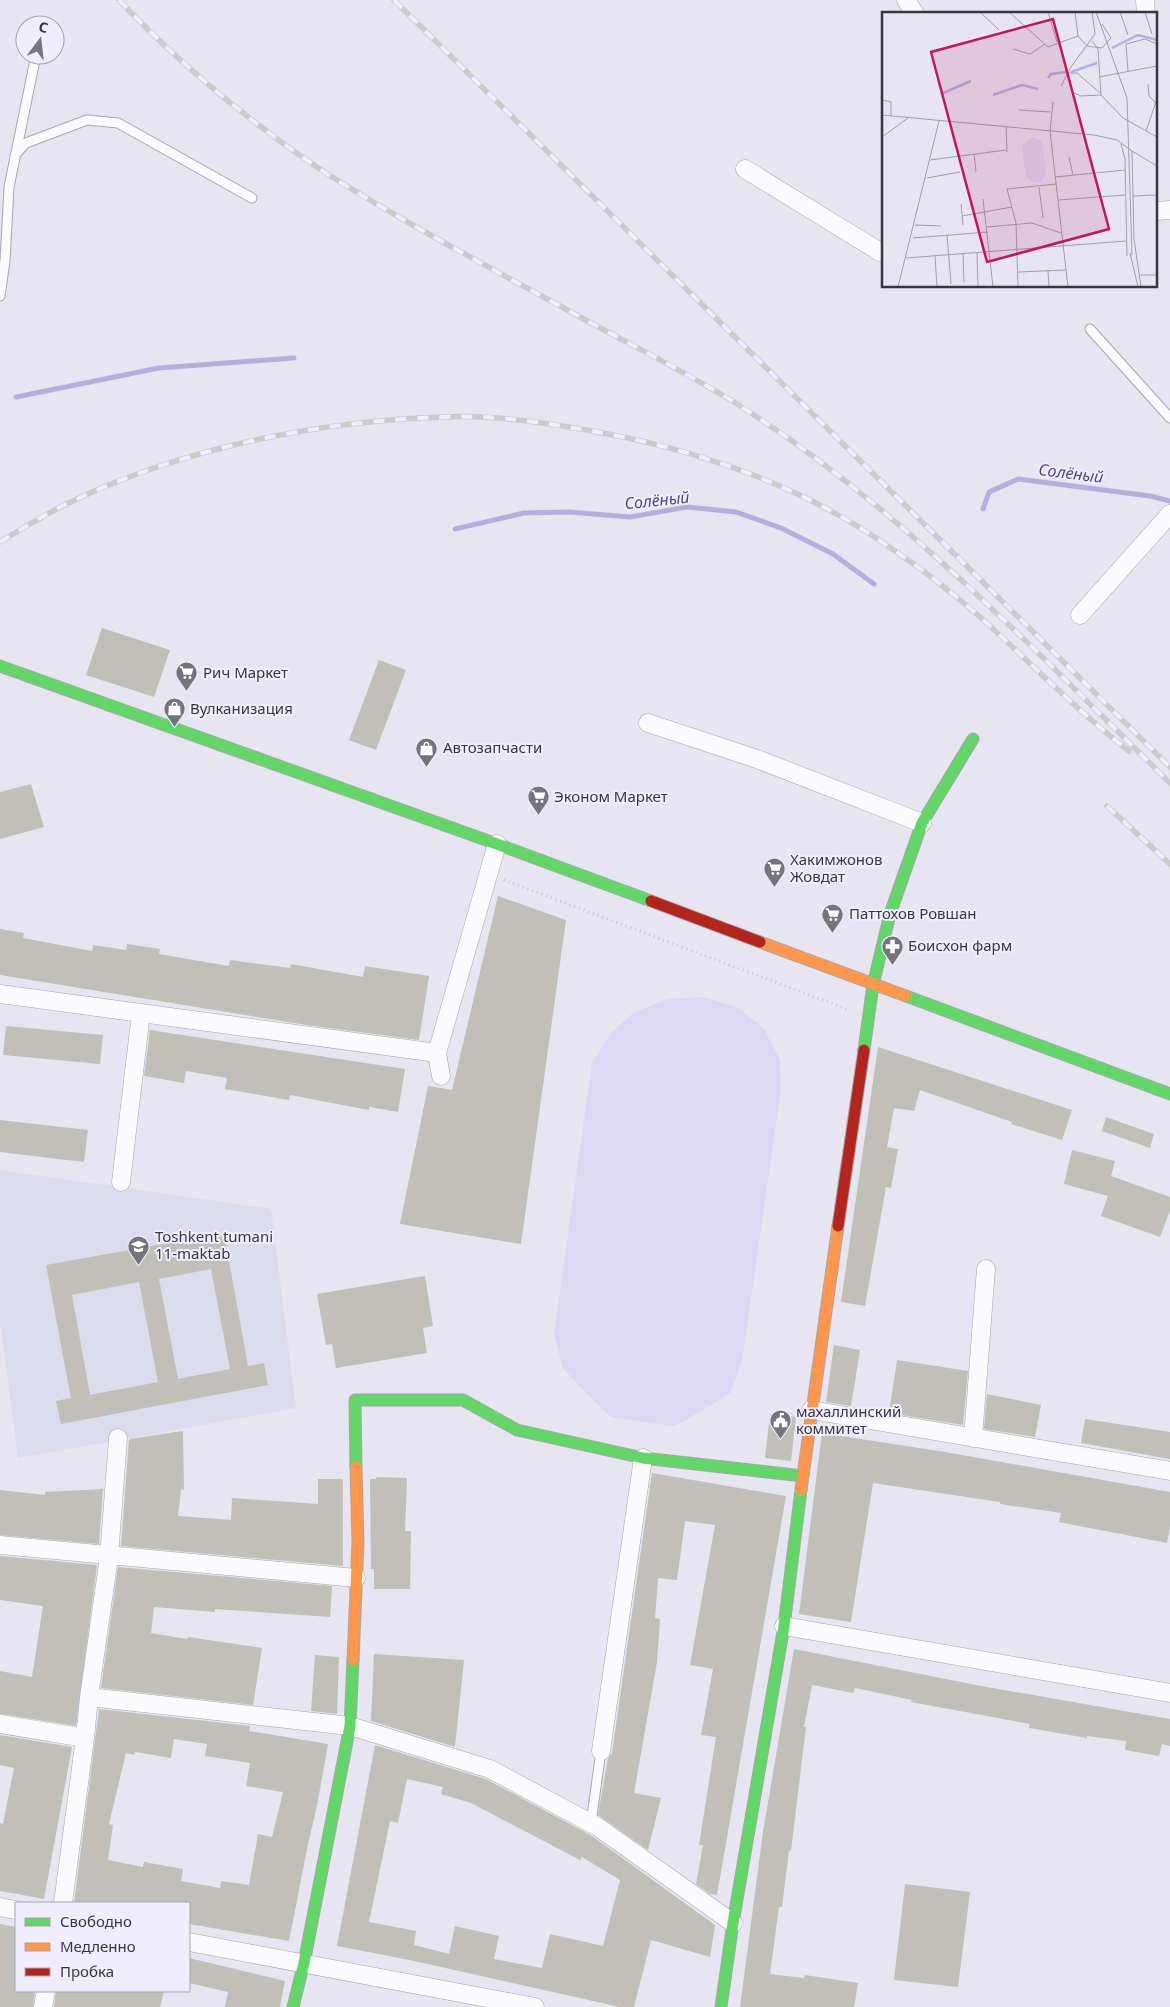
<svg xmlns="http://www.w3.org/2000/svg" width="1170" height="2007" font-family="'Noto Sans',sans-serif">
  <style>
    .built { fill: #dddbee }
    .green { fill: #dcd8f4 }
    .lines { fill: none; stroke-linecap: round; stroke-linejoin: round }
    .stream { stroke: #b6aedd; stroke-width: 5 }
    .building { fill: #c0c0b8; fill-rule: evenodd }
    .lane-casing { stroke: #a6a6ad; stroke-width: 11 }
    .street-casing { stroke: #a6a6ad; stroke-width: 19 }
    .fast-casing { stroke: #a6a6ad; stroke-width: 13 }
    .slow-casing { stroke: #a6a6ad; stroke-width: 13 }
    .jam-casing { stroke: #a6a6ad; stroke-width: 13 }
    .path { stroke: #c8c7cc; stroke-width: 3; stroke-dasharray: 1 4; stroke-linecap: butt }
    .lane { stroke: #fbfbfd; stroke-width: 9 }
    .street { stroke: #fbfbfd; stroke-width: 18 }
    .fast { stroke: #63d668; stroke-width: 11 }
    .slow { stroke: #ff974d; stroke-width: 11 }
    .jam { stroke: #b3261e; stroke-width: 11 }
    .rail-casing { stroke: #cbcbce; stroke-width: 5.5 }
    .rail { stroke: #f0eefe; stroke-width: 4; stroke-dasharray: 11; stroke-linecap: butt }
    .labels { text-anchor: middle; stroke-width: 4; stroke-linejoin: round; paint-order: stroke }
    .poi-label { font-size: 15px; fill: #38373f; stroke: #f0eefe; text-anchor: start }
    .water-label { font-size: 16px; font-style: italic; fill: #53428d; stroke: #f0eefe }
    .inset-river { fill: none; stroke: #b6aedd; stroke-width: 2.5 }
    .inset-road { fill: none; stroke: #a09fa9; stroke-width: 1 }
    .view { fill: #c2185b; fill-opacity: 0.15; stroke: #c2185b; stroke-width: 2.5 }
    .inset-edge { fill: none; stroke: #38373f; stroke-width: 2.5 }
  </style>
  <rect width="100%" height="100%" fill="#e6e5f0"/>
  <path class="built" d="M0,1170L271,1209L296,1408L18,1458L0,1321Z"/>
  <path class="green" d="M703,997L739,1008L764,1029L780,1060L781,1090L742,1361L730,1393L703,1410L675,1426L644,1422L611,1417L585,1392L563,1368L554,1334L592,1063L611,1033L633,1013L667,999Z"/>
  <g class="lines">
    <path class="stream" d="M16,397L159,368L294,358
      M983,509L989,492L1018,479L1150,496L1170,501
      M455,529L524,513L569,512L630,517L687,507L736,512L781,528L833,554L874,584"/>
  </g>
  <path class="building" d="M102,628L170,650L154,697L86,675Z
    M379,660L406,670L376,750L349,740Z
    M31,784L44,827L0,839V792Z
    M498,896L566,920L521,1244L400,1224L428,1086L452,1090Z
    M0,929L24,933L23,938L92,951L93,945L126,950L127,944L160,949L159,954L229,966L230,960L290,968L291,964L363,977L365,966L429,976L419,1040L300,1024L0,975Z
    M6,1026L103,1035L100,1064L3,1055Z
    M150,1030L405,1069L398,1112L369,1107V1110L290,1095L289,1100L225,1089L227,1078L186,1071L184,1083L144,1076Z
    M878,1047L1072,1110L1062,1140L1011,1124L1012,1122L920,1090L914,1111L894,1108L887,1147L898,1149L891,1188L886,1187L865,1306L841,1302Z
    M1106,1117L1154,1134L1150,1148L1102,1131Z
    M0,1120L88,1130L84,1162L0,1152Z
    M1072,1150L1115,1161L1111,1176L1170,1197V1210L1160,1237L1101,1216L1108,1196L1064,1184Z
    M224,1233L248,1366L264,1363L268,1385L61,1424L56,1401L71,1398L46,1265ZM211,1269L230,1369L178,1379L159,1279ZM139,1282L158,1382L90,1395L72,1295Z
    M425,1276L433,1326L423,1328L427,1353L336,1368L332,1344L326,1345L317,1294Z
    M834,1345L860,1350L851,1406L826,1402Z
    M897,1360L968,1371L963,1425L889,1413Z
    M987,1394L1041,1405L1035,1437L984,1429Z
    M770,1414L796,1417L791,1461L765,1458Z
    M1085,1419L1170,1432V1459L1081,1443Z
    M183,1431L184,1490L181,1489L178,1516L231,1520L232,1498L318,1504V1479H343V1566L121,1546L129,1439Z
    M822,1433L945,1452L1170,1492V1526L1167,1543L1059,1522L1061,1513L1000,1504V1502L873,1483L851,1622L799,1614Z
    M652,1473L786,1496L717,1895L710,1894L696,1884L703,1845H699L716,1737L701,1735L713,1669L690,1665L715,1525L685,1521L677,1580L658,1578L655,1618L660,1619L657,1662L634,1793L661,1798L648,1850L598,1815L608,1758L612,1753Z
    M376,1477L407,1478L405,1531H411L410,1589H374V1569H371L370,1479H376Z
    M103,1489L99,1544L0,1535V1490L45,1495V1492Z
    M0,1556L97,1565L76,1726L0,1714V1671L32,1677L43,1606L0,1600Z
    M118,1567L332,1586L330,1617L215,1609V1612L154,1607L151,1633L187,1639L188,1637L262,1648L253,1705L101,1688Z
    M794,1649L981,1686L1170,1719V1746L1162,1744L1159,1756L1125,1750L1126,1741L1087,1736V1738L1029,1728L1030,1724L911,1702L912,1700L855,1688L853,1693L812,1685L804,1727H806L791,1851L789,1850L782,1907H779L770,1974L804,1978L805,1975L858,1983L854,2007H740L763,1832Z
    M374,1654L464,1660L455,1747L371,1721Z
    M315,1655L339,1657L337,1714L311,1711Z
    M99,1709L250,1726L249,1731L328,1744L317,1806L308,1844L289,1941L189,1924V1903H74ZM174,1739L207,1744L205,1756L250,1763L246,1786L283,1792L272,1837L258,1834L249,1885L221,1881L220,1888L181,1881L183,1869L144,1862L143,1867L108,1860L113,1825L109,1824L126,1753L134,1755L135,1752L171,1758Z
    M0,1735L72,1747L44,1899L0,1891V1823L3,1824L14,1768L0,1765Z
    M375,1745L486,1779L592,1836L715,1925L710,1957L651,1940L634,2007H620L410,1960L337,1946ZM407,1779L443,1787L441,1794L471,1803L580,1860L582,1857L620,1880L603,1946L550,1934L542,1968L494,1959L499,1936L455,1926L449,1954L414,1945L416,1931L369,1922L390,1821L398,1823Z
    M905,1884L970,1892L958,1987L894,1980Z
    M0,1924L16,1927V1991H35L33,2007H0Z
    M189,1958L285,1981L280,2007H225L228,1992L189,1983Z
    M56,1991H164L160,2007H54Z"/>
  <g class="lines">
    <defs>
      <path id="lane" d="M15,155L26,143L87,120L118,123L252,198
        M0,296L5,261L9,187L36,55
        M1090,329L1170,418
        M591,1823L601,1751"/>
      <path id="street" d="M906,0L915,14
        M1145,0L1146,14
        M745,169L880,252L884,251
        M1156,211L1170,210
        M1080,615L1170,514
        M648,723L757,759L922,823
        M0,994L437,1053
        M441,1076L437,1053L497,844
        M121,1182L141,1013
        M811,1410L1170,1471
        M973,1438L986,1269
        M0,1545L356,1578
        M784,1626L1170,1693
        M89,1697L350,1726L490,1769L598,1827L733,1923
        M0,1724L85,1738
        M601,1751L643,1458
        M63,1903L85,1738L89,1697L109,1557L118,1438
        M0,1907L16,1910
        M189,1942L535,2007
        M43,2007L46,1991"/>
      <path id="fast" d="M0,666L497,844L651,901
        M906,996L1170,1094
        M864,1050L873,985L890,914L922,823L973,739
        M356,1467L355,1400H463L517,1430L643,1458L803,1476
        M293,2007L304,1963L350,1726L353,1660
        M721,2007L733,1923L784,1626L801,1490"/>
      <path id="slow" d="M760,942L906,996
        M801,1490L838,1226
        M353,1660L358,1542L356,1467"/>
      <path id="jam" d="M651,901L760,942
        M838,1226L864,1050"/>
    </defs>
    <use href="#lane" class="lane-casing"/>
    <use href="#street" class="street-casing"/>
    <use href="#fast" class="fast-casing"/>
    <use href="#slow" class="slow-casing"/>
    <use href="#jam" class="jam-casing"/>
    <path class="path" d="M504,880L849,1010"/>
    <use href="#lane" class="lane"/>
    <use href="#street" class="street"/>
    <use href="#fast" class="fast"/>
    <use href="#slow" class="slow"/>
    <use href="#jam" class="jam"/>
    <defs>
      <path id="rail" d="M119,0C175,59 238,112 305,159C341,184 380,206 418,228C480,263 542,296 604,330C649,354 694,377 737,404C900,507 1033,649 1170,783
        M394,0L1170,767
        M0,542C25,527 50,511 77,499C188,447 321,421 443,417C485,415 527,420 568,427C678,444 787,478 879,540C914,563 948,589 979,616C1029,661 1076,710 1129,751
        M1107,806L1170,864"/>
    </defs>
    <use href="#rail" class="rail-casing"/>
    <use href="#rail" class="rail"/>
  </g>
  <defs>
    <symbol id="supermarket-pin" viewBox="-11 -11 22 30"><path d="M0 17L-7.5 6A9.5 9.5 0 1 1 7.5 6Z" fill="#75747d" stroke="#f0eefe"/><path d="M-6-5.5h2.5l.6 2H6L4.5 2H-2.5L-4.4-4H-6ZM-1.5 3.2a1.3 1.3 0 1 0 .1 0ZM3 3.2a1.3 1.3 0 1 0 .1 0Z" fill="#fff"/></symbol>
    <symbol id="shop-pin" viewBox="-11 -11 22 30"><path d="M0 17L-7.5 6A9.5 9.5 0 1 1 7.5 6Z" fill="#75747d" stroke="#f0eefe"/><path d="M-5-2.5h2.3a2.7 3.5 0 0 1 5.4 0H5L5.5 6h-11ZM-1.5-2.5h3a1.5 2.3 0 0 0-3 0Z" fill="#fff"/></symbol>
    <symbol id="pharmacy-pin" viewBox="-11 -11 22 30"><path d="M0 17L-7.5 6A9.5 9.5 0 1 1 7.5 6Z" fill="#75747d" stroke="#f0eefe"/><path d="M-2-6h4v4h4v4h-4v4h-4v-4h-4v-4h4Z" fill="#fff"/></symbol>
    <symbol id="school-pin" viewBox="-11 -11 22 30"><path d="M0 17L-7.5 6A9.5 9.5 0 1 1 7.5 6Z" fill="#75747d" stroke="#f0eefe"/><path d="M0-5L7-2L0 1L-7-2ZM-4 1L0 2.5L4 1V4Q0 6-4 4Z" fill="#fff"/></symbol>
    <symbol id="civic-pin" viewBox="-11 -11 22 30"><path d="M0 17L-7.5 6A9.5 9.5 0 1 1 7.5 6Z" fill="#75747d" stroke="#f0eefe"/><path d="M-.6-6.5H3V-4.5H.6V-3L4-1V1h2V6H-6V1h2V-1L-.6-3ZM-1.2 2.5V6h2.4V2.5Z" fill="#fff"/></symbol>
  </defs>
  <g fill-rule="evenodd">
    <use href="#supermarket-pin" x="174" y="660" width="25" height="34"/>
    <use href="#shop-pin" x="162" y="696" width="25" height="34"/>
    <use href="#shop-pin" x="414" y="736" width="25" height="34"/>
    <use href="#supermarket-pin" x="526" y="784" width="25" height="34"/>
    <use href="#supermarket-pin" x="762" y="856" width="25" height="34"/>
    <use href="#supermarket-pin" x="820" y="902" width="25" height="34"/>
    <use href="#pharmacy-pin" x="880" y="934" width="25" height="34"/>
    <use href="#school-pin" x="126" y="1234" width="25" height="34"/>
    <use href="#civic-pin" x="768" y="1408" width="25" height="34"/>
  </g>
  <g class="labels">
    <g class="poi-label">
      <text x="203" y="678">Рич Маркет</text>
      <text x="190" y="714">Вулканизация</text>
      <text x="443" y="753">Автозапчасти</text>
      <text x="554" y="802">Эконом Маркет</text>
      <text x="790" y="865">Хакимжонов<tspan x="790" dy="17">Жовдат</tspan></text>
      <text x="849" y="919">Паттохов Ровшан</text>
      <text x="908" y="951">Боисхон фарм</text>
      <text x="155" y="1242">Toshkent tumani<tspan x="155" dy="17">11-maktab</tspan></text>
      <text x="796" y="1417">махаллинский<tspan x="796" dy="17">коммитет</tspan></text>
    </g>
    <g class="water-label">
      <text transform="translate(1071 473) rotate(7)" y="6">Солёный</text>
      <text transform="translate(657 500) rotate(-6)" y="6">Солёный</text>
    </g>
  </g>
  <g transform="translate(882 12)">
    <rect width="275" height="275" fill="#e6e5f0"/>
    <path d="M150,125L160,129L164,162L159,170L152,171L144,164L140,135Z" fill="#dcd8f4"/>
    <path class="inset-river" d="M230,36L256,23L275,28M189,60L215,51M166,66L169,62L185,60M61,81L89,69M111,83L140,73L156,77"/>
    <path class="inset-road" d="M98,0L117,18M127,0L166,35L196,24L205,34L220,36L229,26L220,12M166,0L175,30M193,0L196,24M214,0L245,86L250,243M238,0L246,23M263,0L270,22M210,29L216,37L219,83L241,106L275,125M131,37L148,42L163,32M246,60L244,32L263,27L275,32M186,61H195L218,81M217,65L275,54M266,72L267,84L274,91M179,74L189,55L213,22L210,0M192,81L199,84L219,83M0,88L9,90V104M171,90L168,119L186,275M137,98L168,100M0,103L212,123L235,128L250,139L252,227L259,275M124,114L125,140M264,119L275,87M0,125L26,106M239,132L243,147L245,244M250,139L275,154M92,142L94,160M187,145L191,163M48,148L124,138M173,165L243,158M45,166L78,160M157,175L161,206M251,184L275,183M101,187L111,275M176,188L243,183M79,192L81,213M80,204L130,195M33,213L59,214M105,215L150,211L179,221M65,223L69,272M31,226L106,220M95,240L96,275M81,241L82,271M248,241L256,275M53,244L55,275M24,246L244,229M166,258L167,275M136,260L184,258M258,263H275M16,275L57,109M136,275L134,211L125,177L174,172"/>
    <path class="view" d="M171,7L227,217L105,250L49,40Z"/>
    <rect width="275" height="275" class="inset-edge"/>
  </g>
  <rect x="15" y="1902" width="175" height="90" fill="#f0eefe" stroke="#a6a5b2"/>
  <rect x="25" y="1918" width="25" height="8" fill="#63d668" stroke="#a6a5b2"/>
  <text x="60" y="1927" font-size="15" fill="#38373f">Свободно</text>
  <rect x="25" y="1943" width="25" height="8" fill="#ff974d" stroke="#a6a5b2"/>
  <text x="60" y="1952" font-size="15" fill="#38373f">Медленно</text>
  <rect x="25" y="1968" width="25" height="8" fill="#b3261e" stroke="#a6a5b2"/>
  <text x="60" y="1977" font-size="15" fill="#38373f">Пробка</text>
  <g transform="translate(40 40) rotate(15)"><circle r="24" fill="#f0eefe" stroke="#a6a5b2"/>
  <path d="M0-4L9 19L0 12L-9 19Z" fill="#75747d"/>
  <text y="-8" font-size="14" font-weight="bold" text-anchor="middle" fill="#38373f">С</text>
  </g>
</svg>
